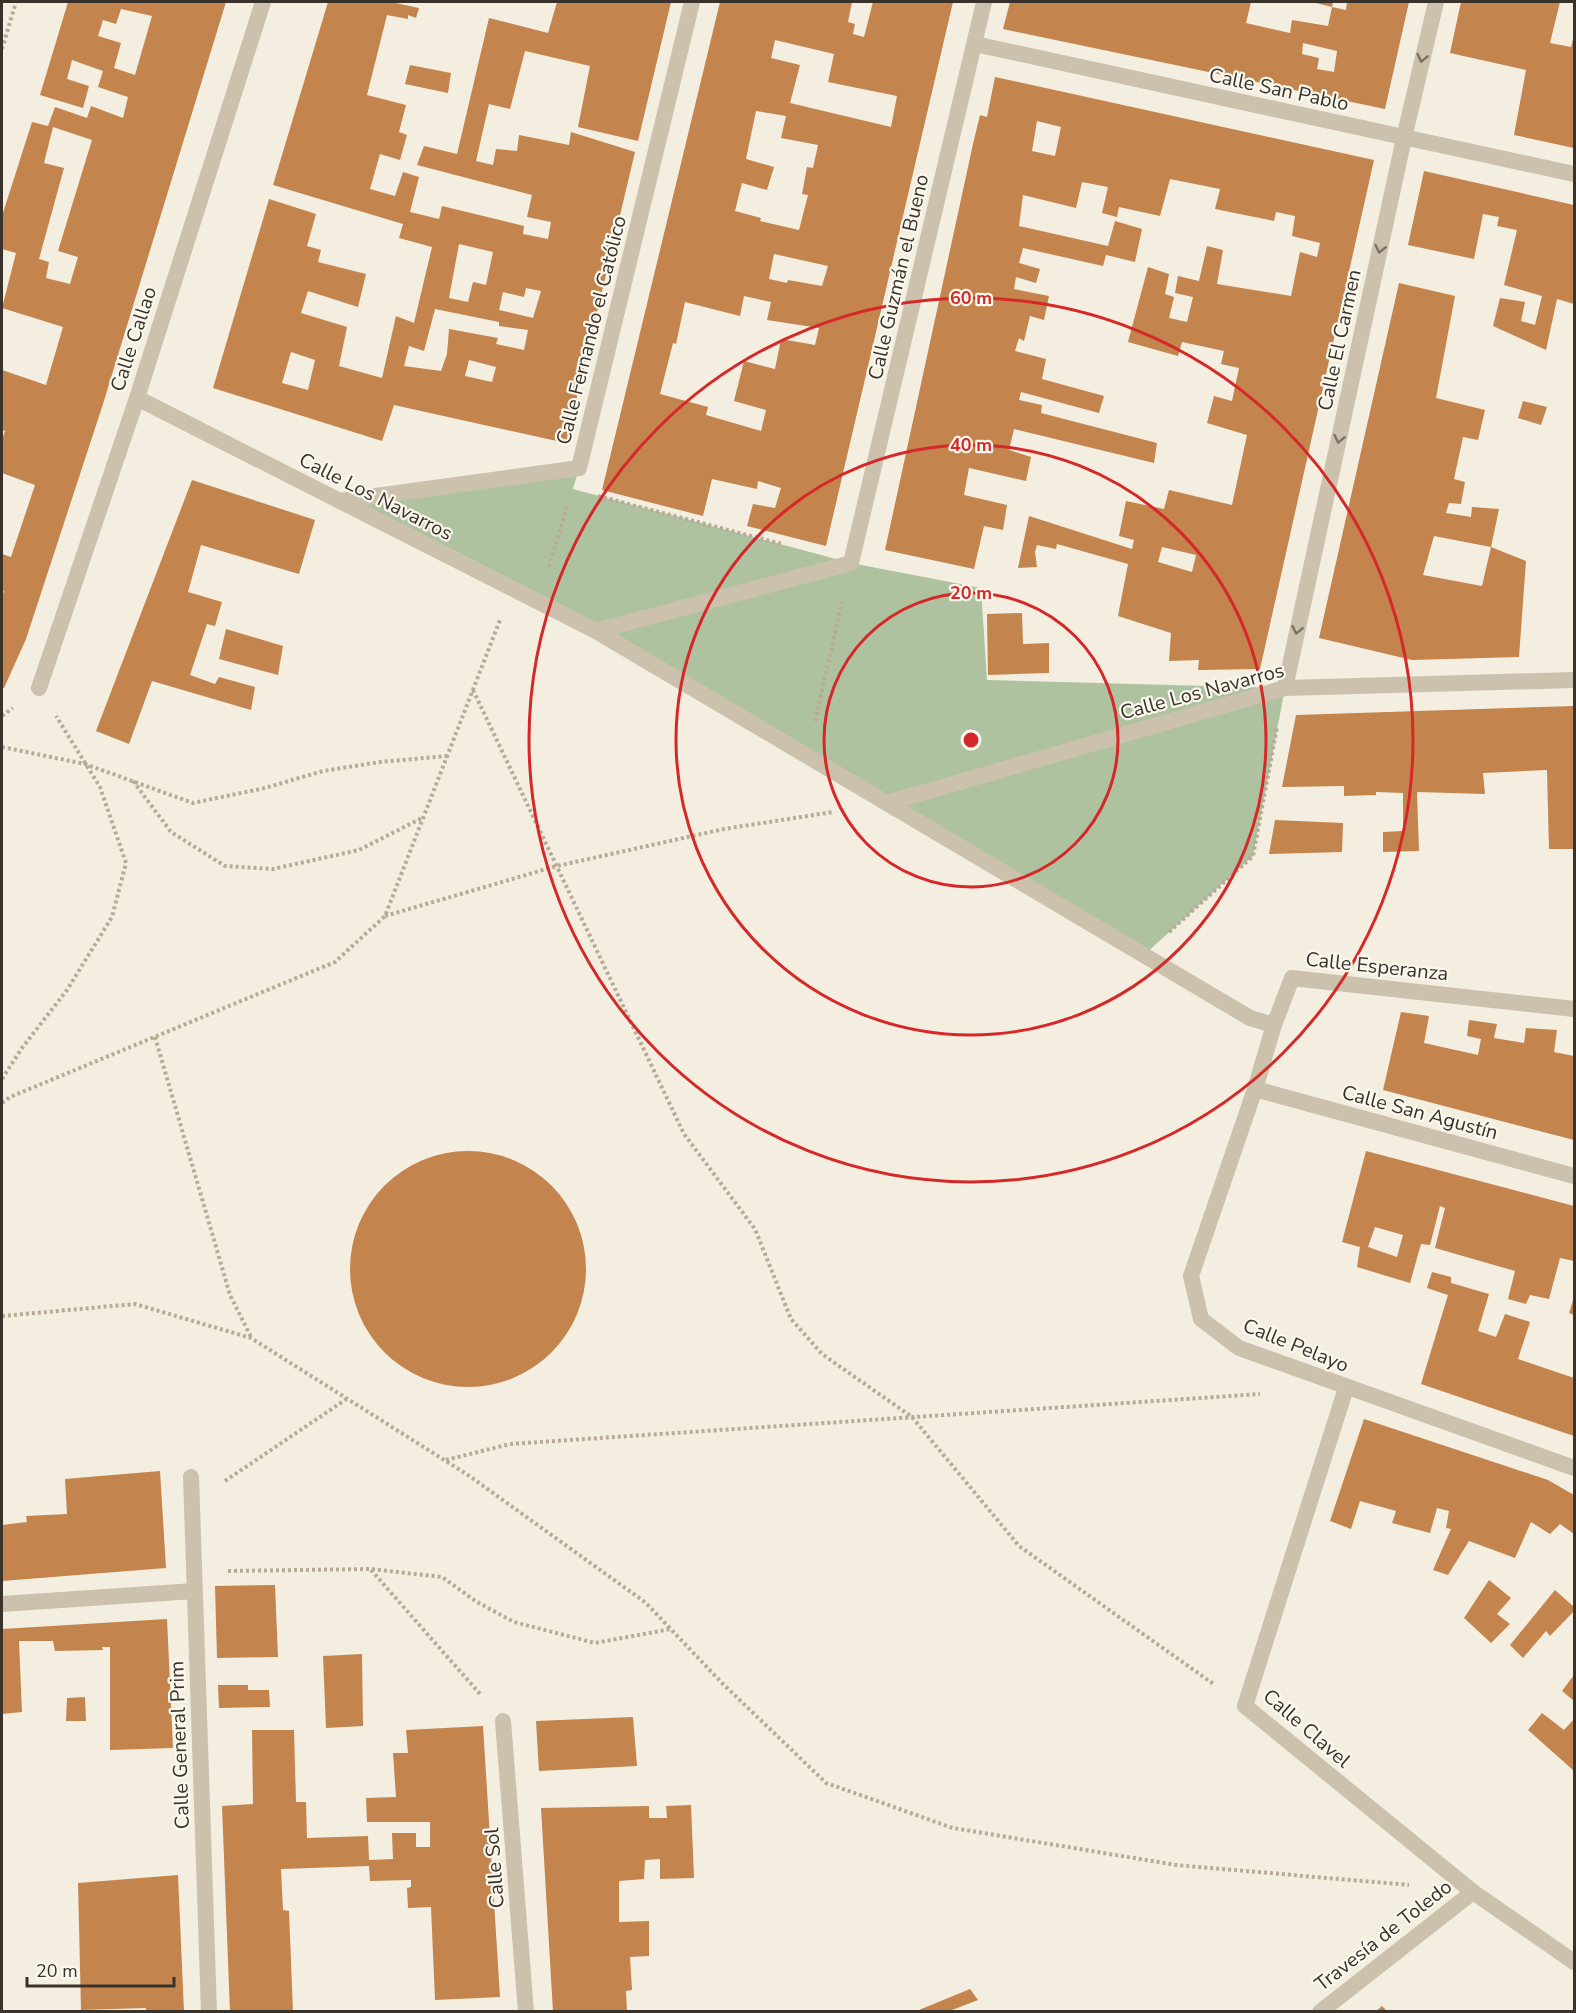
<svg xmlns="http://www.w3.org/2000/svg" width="1576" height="2013" font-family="'Nunito Sans',sans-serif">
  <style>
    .green { fill: #afc2a0 }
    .building { fill: #c3844e; fill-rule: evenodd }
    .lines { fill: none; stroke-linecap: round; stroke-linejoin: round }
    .path { stroke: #b7ab96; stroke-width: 4; stroke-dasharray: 3 3; stroke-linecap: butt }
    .minor { stroke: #cbc1ac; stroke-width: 16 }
    .oneway { stroke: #7b7265 }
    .ring { fill: none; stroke: #d62828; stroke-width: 3 }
    .labels { text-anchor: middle; stroke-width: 4.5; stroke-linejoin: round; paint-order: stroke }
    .street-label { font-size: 20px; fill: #39322b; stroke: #faf7ed }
    .centre { fill: #d62828; stroke: #faf7ed; stroke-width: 3 }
    .ring-label { font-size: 18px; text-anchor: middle; font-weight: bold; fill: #d62828; stroke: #faf7ed; stroke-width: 4.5; stroke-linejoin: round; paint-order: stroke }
  </style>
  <rect width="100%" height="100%" fill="#f3eee0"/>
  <path class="green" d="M579,468L573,489L851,563L981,588L987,680L1285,688L1253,856L1144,955L596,631L339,501Z"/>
  <path class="building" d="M68,2H226L103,404L26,639L4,688L2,687V597L4,591L2,590V554L11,557L35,485L2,473V440L5,431L2,430V370L46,385L63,327L2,308L16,253L2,249V216L32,122L48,126L55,107L87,118L91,106L123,118L128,97L98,87L103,71L72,60L67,79L89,86L83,108L40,95ZM121,9L152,16L135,75L114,68L121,43L98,36L103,20L116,24ZM53,127L92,140L58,251L78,257L70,284L46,278L49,262L39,259L64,168L44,163Z
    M328,2H391L419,8L416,18L408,15V19L387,15L367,95L406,105L399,132L407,135L400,160L380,154L370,189L395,196L403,172L419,177L410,212L439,219L442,206L524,226L523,234L548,239L551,222L527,217L532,195L417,165L424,146L457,154L489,18L548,33L557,2H671L638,141L578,127L590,66L525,51L510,109L489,104L476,161L493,165L496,149L517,151L519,135L569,145L571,132L635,152L566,443L394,405L382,441L213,388L269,199L316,214L307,246L321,250L318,262L366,274L358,307L308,291L301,313L347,327L339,366L382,378L396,316L414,323L432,247L399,238L403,224L273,185ZM459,244L493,252L486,285L473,282L468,302L449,298ZM526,288L541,291L533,318L499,310L503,292L524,297ZM435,309L499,322V326L528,330L524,350L496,344L498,338L449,329L447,354L441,371L404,366L409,346L424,351ZM291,352L315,360L308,390L282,383ZM469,360L496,367L492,382L465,376Z
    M720,2H852L848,22L855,24L853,34L864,37L873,2H953L826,546L747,526L753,504L775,508L781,488L758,481L757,489L712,479L703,516L602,490ZM775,40L834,54L828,82L897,96L891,127L790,103L800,65L771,58ZM756,111L786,116L781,138L818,145L813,168L807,167L802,194L808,195L799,230L760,221L761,218L735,211L742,183L767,190L774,167L746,159ZM774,254L828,266L822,286L788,280L787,283L769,279ZM744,296L771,302L767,320L819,328L815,345L781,339L775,369L744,361L734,401L766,410L761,431L706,415L708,407L660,394L673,343L676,344L685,302L740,316Z
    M1010,2H1251L1246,23L1290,33L1292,20L1328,26L1332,7L1346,10L1347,2H1409L1385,109L1003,29ZM1303,43L1337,51L1334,72L1317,69L1319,58L1302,54Z
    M1312,2H1333L1332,7Z
    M1461,2H1560L1550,43L1571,47L1574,35V148L1514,135L1526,70L1450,53Z
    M410,65L451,73L448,93L405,84Z
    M995,77L1374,160L1260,669L1198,670L1199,660L1169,661L1171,633L1118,616L1128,564L1057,544L1056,549L1037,545L1035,552L1037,567L1018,568L1029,516L1132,549L1134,540L1119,536L1126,501L1164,509L1169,490L1232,505L1247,435L1207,423L1214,396L1232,401L1239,368L1221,364L1224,351L1182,342L1178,356L1128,342L1148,267L1169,274L1165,294L1174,297L1169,318L1187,322L1193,297L1175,293L1178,276L1199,281L1207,246L1223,250L1217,284L1291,296L1300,252L1317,257L1320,243L1292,236L1295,216L1276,212L1274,221L1215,209L1220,189L1170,179L1160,216L1119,207L1117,217L1102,213L1108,187L1082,182L1076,208L1023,195L1019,226L1108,246L1115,221L1142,229L1135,262L1106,255L1103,266L1023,248L1019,263L1040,269L1036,283L1016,277L1014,289L1049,296L1044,320L1030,316L1024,341L1019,338L1015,351L1046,359L1042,379L1104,396L1099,413L1021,392L1019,400L1042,405L1041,413L1157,443L1154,463L1014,429L1009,450L1031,457L1026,481L969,468L964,495L1007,505L1003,530L984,526L974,569L885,550L973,144L980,115L987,117ZM1037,121L1061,127L1055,156L1032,151ZM1162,547L1196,555L1192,572L1158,562Z
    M1424,171L1574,205V304L1557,299L1546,350L1493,326L1500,298L1525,302L1521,321L1535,325L1542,296L1504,285L1517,230L1497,226L1499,217L1483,214L1474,259L1408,245Z
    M1399,283L1455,296L1436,398L1485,410L1478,440L1463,437L1454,479L1465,482L1461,504L1449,503L1446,513L1471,517L1472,507L1499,509L1491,547L1434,536L1423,575L1482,586L1491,547L1526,561L1519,657L1412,660L1319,638Z
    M1523,401L1547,407L1541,425L1518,418Z
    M192,480L315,520L299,574L201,545L188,592L222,602L215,626L207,624L190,675L215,684L219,677L255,687L251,710L152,681L129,744L96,731Z
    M1022,613L1023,644L1049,643V673L988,675L987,614Z
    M226,629L283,646L278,675L219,659Z
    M1574,706V849H1549L1547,770L1483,773L1485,794L1417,792L1419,851L1383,852V832L1403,831V793L1376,792V795L1344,796V786L1282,787L1296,715Z
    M1275,820L1343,823L1342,852L1269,854Z
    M1401,1012L1429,1016L1424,1043L1478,1055L1481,1039L1467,1036L1469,1020L1497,1024L1494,1038L1524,1043L1526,1028L1557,1030L1554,1052L1574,1056V1140L1383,1090Z
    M350 1269a118 118 0 1 1 236 0a118 118 0 1 1-236 0Z
    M1366,1151L1574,1206V1261L1560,1258L1549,1299L1530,1295L1526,1304L1508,1299L1515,1271L1435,1248L1445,1208L1440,1206L1430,1245L1421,1244L1410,1283L1357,1267L1360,1247L1342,1242ZM1375,1227L1403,1235L1397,1257L1368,1247Z
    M1432,1272L1451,1277V1283L1489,1294L1478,1331L1496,1337L1505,1314L1530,1322L1518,1359L1574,1378V1436L1421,1384L1448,1295L1427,1288Z
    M1574,1297V1315L1569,1313Z
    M1364,1419L1548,1480L1574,1495V1534L1560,1524L1550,1534L1531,1522L1515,1558L1469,1541L1448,1575L1433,1570L1451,1529L1446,1528L1449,1511L1437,1508L1430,1533L1392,1523L1396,1511L1360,1501L1351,1529L1330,1521Z
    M160,1471L166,1568L2,1581V1525L27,1522L26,1516L67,1514L65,1479Z
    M1489,1580L1511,1598L1497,1614L1510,1624L1491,1643L1464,1618Z
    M275,1585L278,1657L217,1658L215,1586Z
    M1555,1590L1574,1607V1611L1550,1636L1546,1631L1523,1658L1510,1645Z
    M167,1619L173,1748L110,1750V1647H102L103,1650L55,1651L53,1641H19L22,1712L2,1714V1629Z
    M362,1654L363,1726L326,1728L323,1656Z
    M1574,1675V1701L1562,1691Z
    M218,1685H248V1690H269L270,1707L219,1708Z
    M85,1697L86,1721H66L67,1698Z
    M1542,1713L1564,1730L1574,1719V1768L1573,1770L1528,1730Z
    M633,1717L637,1766L539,1771L536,1721Z
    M483,1726L500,1997L435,2000L431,1907L408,1908L407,1888L411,1887V1880L370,1881L369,1866L281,1869L283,1910L289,1911L293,2012H230L222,1806L253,1804L252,1730H294L296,1802H306L307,1838L368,1836L369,1860L393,1859L392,1833H416V1847H430V1822H367L366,1798L396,1797L393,1753H408L406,1730Z
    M691,1805L694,1878L660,1879V1859L645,1860L644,1879L619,1881V1922L649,1921V1956L630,1957L632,1990L626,1991L627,2012H553L541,1808L649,1806V1818H667L666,1806Z
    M178,1875L184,2012H146V2008L81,2010L78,1883Z
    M970,1989L978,2000L947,2012H914Z
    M1382,2006L1388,2012H1375Z"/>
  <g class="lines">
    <path class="path" d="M2,49L16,2
      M598,496L782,544
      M549,567L568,503
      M473,690L684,1134L755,1229L791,1319L822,1354L912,1417L1019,1546L1215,1685
      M2,716L13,708
      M815,721L842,602
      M2,747L85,764L193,803L265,788L323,771L380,762L447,756
      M133,781L171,832L225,866L273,869L359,850L422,818
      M385,916L557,866L724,829L833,812
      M1169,932L1253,856L1277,727
      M155,1037L230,1295L251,1337
      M2,1079L22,1048L67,990L112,917L126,863L100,787L56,716
      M2,1103L10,1097L335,962L385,916L500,620
      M2,1316L135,1304L251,1338L468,1475L646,1603L722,1683L826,1783L953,1828L1176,1865L1409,1885
      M446,1460L510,1444L1260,1394
      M225,1481L348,1398
      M371,1570L481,1695
      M228,1571L371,1569L442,1577L477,1602L514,1622L595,1643L671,1629"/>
    <path class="minor" d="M975,44L1574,174
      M137,398L596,631L1250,1018L1274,1025
      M339,501L579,468L692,2
      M596,631L851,563L984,2
      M39,688L137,398L263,2
      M1285,688L1404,138L1436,2
      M887,803L1285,688L1574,680
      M1574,1009L1292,978L1274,1025L1255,1089L1191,1276L1201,1319L1239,1348L1574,1468
      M1255,1089L1574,1176
      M1346,1388L1245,1706L1473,1892L1574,1962
      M191,1477L209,2012
      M2,1604L194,1591
      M503,1721L526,2012
      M1320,2012L1473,1892"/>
  </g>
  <defs><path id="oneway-chevron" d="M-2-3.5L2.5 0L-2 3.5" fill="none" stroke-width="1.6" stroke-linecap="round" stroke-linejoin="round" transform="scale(1.5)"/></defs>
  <g class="oneway">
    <use href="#oneway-chevron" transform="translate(1422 58) rotate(103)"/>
    <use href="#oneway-chevron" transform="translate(1380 249) rotate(102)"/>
    <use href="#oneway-chevron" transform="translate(1339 439) rotate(102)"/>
    <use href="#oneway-chevron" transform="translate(1297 630) rotate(102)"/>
  </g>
  <g class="ring">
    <circle cx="971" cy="740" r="147"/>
    <circle cx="971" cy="740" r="295"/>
    <circle cx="971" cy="740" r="442"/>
  </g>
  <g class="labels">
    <g class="street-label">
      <text transform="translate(1279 89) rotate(12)" y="7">Calle San Pablo</text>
      <text transform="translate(898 277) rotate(-77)" y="7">Calle Guzmán el Bueno</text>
      <text transform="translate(591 330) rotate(-76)" y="7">Calle Fernando el Católico</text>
      <text transform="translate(133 339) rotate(-72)" y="7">Calle Callao</text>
      <text transform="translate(1339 340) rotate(-78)" y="7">Calle El Carmen</text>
      <text transform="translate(376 496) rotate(27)" y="7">Calle Los Navarros</text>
      <text transform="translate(1202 691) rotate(-15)" y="7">Calle Los Navarros</text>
      <text transform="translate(1377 966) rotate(6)" y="7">Calle Esperanza</text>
      <text transform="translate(1420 1112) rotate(15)" y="7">Calle San Agustín</text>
      <text transform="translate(1296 1345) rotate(22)" y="7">Calle Pelayo</text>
      <text transform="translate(1307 1728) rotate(41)" y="7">Calle Clavel</text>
      <text transform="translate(179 1745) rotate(-92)" y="7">Calle General Prim</text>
      <text transform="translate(494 1868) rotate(-94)" y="7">Calle Sol</text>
      <text transform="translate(1383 1935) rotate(-38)" y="7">Travesía de Toledo</text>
    </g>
  </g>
  <circle cx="971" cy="740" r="9" class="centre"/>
  <g class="ring-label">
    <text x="971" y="304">60 m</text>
    <text x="971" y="451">40 m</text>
    <text x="971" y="599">20 m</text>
  </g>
  <rect width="1576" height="2013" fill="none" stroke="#39322b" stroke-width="6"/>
  <path d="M27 1977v9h147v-9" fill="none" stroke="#39322b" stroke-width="3"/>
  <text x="36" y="1977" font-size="18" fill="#39322b" stroke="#faf7ed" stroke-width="4.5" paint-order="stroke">20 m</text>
</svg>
